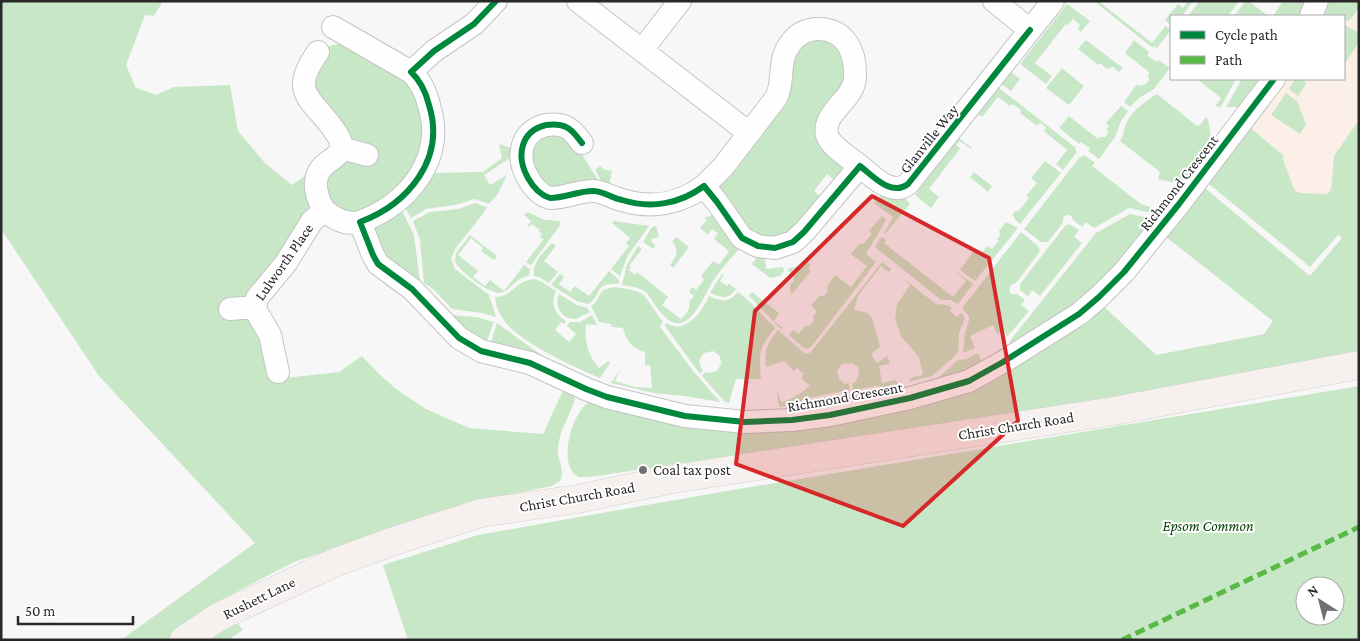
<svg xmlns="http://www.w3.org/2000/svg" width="1360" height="641" font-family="'Crimson Pro',serif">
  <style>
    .medical { fill: #fbefe8 }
    .green { fill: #c8e7c6; fill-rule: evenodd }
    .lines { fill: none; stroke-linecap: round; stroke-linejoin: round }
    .minor-casing { stroke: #c4c4c5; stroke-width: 24 }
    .major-casing { stroke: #d1d1d2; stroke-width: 29 }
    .minor { stroke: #fefefe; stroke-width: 22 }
    .major { stroke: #f6f0ee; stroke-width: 28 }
    .quiet { stroke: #58b947; stroke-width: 5; stroke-dasharray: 10 5; stroke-linecap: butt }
    .cycleway-casing { stroke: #fff; stroke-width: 9 }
    .cycleway { stroke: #00873e; stroke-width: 6 }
    .marked { fill: #d62828; fill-opacity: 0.2; stroke: #d62828; stroke-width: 4; stroke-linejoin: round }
    .poi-dot { fill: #707071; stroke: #fff; stroke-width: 2 }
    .labels { text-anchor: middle; stroke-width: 4; stroke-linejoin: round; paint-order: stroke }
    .street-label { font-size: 15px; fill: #282828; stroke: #fff }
    .poi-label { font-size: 15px; fill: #282828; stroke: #fff; text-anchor: start }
    .park-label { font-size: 15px; font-style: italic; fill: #003f01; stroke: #fff }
  </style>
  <rect width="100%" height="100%" fill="#f7f7f8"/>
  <path class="medical" d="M1329,1H1359V252L1275,181L1281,153L1248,126L1283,79H1344V16H1322Z"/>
  <path class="green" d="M1,1H163L154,16L145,15L126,65L136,88L156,95L174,87L230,85L238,131L265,163L292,185L305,176L312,165L314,205L246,315L285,378L339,372L362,356L379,374L396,389L426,409L469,428L543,434L565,386L572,390L575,399C570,415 560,429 558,447C556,458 566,470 560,481L551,486L490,499L294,562L219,601L243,630L228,640H121L255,543L99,376L1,229Z
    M1094,1H1098L1152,43L1165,27L1164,25L1171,30L1157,48L1154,46L1153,48Z
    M1188,1H1193L1182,16H1171V25L1165,20L1178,4L1183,8Z
    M1200,1H1239L1228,16H1188Z
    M1283,1H1313L1307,16H1273Z
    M1329,1H1359V8L1349,21L1344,20V16H1322Z
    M1250,2L1268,16H1234L1244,3Z
    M1067,4L1090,21L1081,32L1078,29L1080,25L1073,19L1068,25L1066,24L1035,63L1052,76L1046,84L1020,64Z
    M1344,25L1359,33V42L1346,62L1344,61Z
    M804,39L836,40L849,74L828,112L846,165L838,183L827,174L814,191L823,198L788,236L754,238L719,189L720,186Z
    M1086,40L1123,68L1119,72L1113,67L1107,69L1100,63L1098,65L1078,49Z
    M1134,40L1149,52L1147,55L1156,62L1158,60L1170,68L1154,89L1139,98L1130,107L1124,102L1137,84L1140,86L1146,84L1149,80L1148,75L1150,73L1125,53Z
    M350,41L411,80L427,133L405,184L369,212L336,213L323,183L354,144L310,92L326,47Z
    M1062,68L1084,86L1069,105L1046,88Z
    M1011,72L1020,79L1011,91L1001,84Z
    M1197,79H1236L1221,107L1215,106L1221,98Z
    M1242,79H1266L1241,107H1226Z
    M1295,79H1304L1306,84L1298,96L1289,89Z
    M999,88L1076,148L1075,150L1077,152L1063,170L1056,164L1067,150L1044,131L1046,127L1040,123L1037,126L1020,113L1021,110L1012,104L1010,106L998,97L982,117L978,114Z
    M1286,93L1297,101L1306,124L1300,134L1271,115Z
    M1157,94L1197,126L1201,124L1206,117L1208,119L1212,143L1183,181L1171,182L1158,179L1160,172L1120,141C1123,136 1124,131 1125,126C1131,111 1144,102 1157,94Z
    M1121,106L1128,111L1121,121L1115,137L1099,159L1088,151L1090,148L1081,142L1079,144L1059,128L1069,116L1098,139L1100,137H1105L1108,133L1107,128L1109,126L1106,123Z
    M1359,120V358L1259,377L590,477H579C556,467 572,412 589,402L672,418L905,404L1100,303L1156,355L1264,334L1273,321L1161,233L1199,183L1310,276L1342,238L1338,235L1310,267L1203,179L1248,126L1283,155V160L1295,191L1301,193L1327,194L1331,190L1334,156Z
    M553,129L577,147L599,181L563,190L540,183L529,146Z
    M959,138L972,148L971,149L960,141L956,145L960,148L959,150L929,189L939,197L931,208L915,195Z
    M499,144L514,149L510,158L484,175L490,185L507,175L497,195L489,204L475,199L455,205L426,209L411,218L404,206L428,173L483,172L502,158Z
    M1084,155L1095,163L1092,166L1096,169L1141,204L1150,207L1152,213L1129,208L1094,228L1086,222L1082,227L1073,220L1071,216L1067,215L1064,216L1062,224L1048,242H1041L1024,229L1079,158Z
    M1045,161L1061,173L1020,224L1014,219L1015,218L1012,215L1015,211H1019L1029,198L1026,196L1037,183L1031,178Z
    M601,166L603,169L612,171L608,189L601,181L595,169Z
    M974,172L992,186L988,192L970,177Z
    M884,191L902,194L910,204L885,234L884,233L893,217L874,203Z
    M475,203L487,207L482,215L455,249L451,259L455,269L489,295L496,317L482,313L452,309L433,289L424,283L420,240L413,221L430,212L458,209Z
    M401,209L414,235L420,282L386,260L373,229Z
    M527,212L545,220L559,221L561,224L531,265L526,262L544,239L540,237L542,234L539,231L540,230L532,224L529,227H527L531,221L524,215Z
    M715,214L742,245C733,257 721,268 713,281C703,297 687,342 663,315C644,294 655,290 622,285L627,265L638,246L642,249L629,266L631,267L629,270L635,275L637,272L668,297L662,305L681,319C686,314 691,309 689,302L694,296L689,292L692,287L696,290L704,280L701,276L713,261L719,265L729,251L714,239L718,233L712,229L708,235L700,228L707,220L704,218Z
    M1130,214L1153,219L1113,276L1013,350L1009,342L1096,233Z
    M882,216L886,220L866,254L876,262L811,347L807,349L804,348L789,335L793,330L799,334L805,326H810L814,321L813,317L817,311L811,306L819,296H824L828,291L827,286L835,275L851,287L867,266L851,254L859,244L864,243L872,234L869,231Z
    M614,221L649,226L628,255L620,276L611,269L629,246L626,243L630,238L612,223Z
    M1006,222L1018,228L975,281L960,270L975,249L981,254L987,246L992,249L999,241L997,239L1000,235L999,231Z
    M1069,224L1079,230L1074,237L1082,243L1040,296L1032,290L1028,296L1020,290V284L1065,226Z
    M656,226L659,237L651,239L653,244H655V246L653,249L643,242L652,227Z
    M1021,232L1038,246L1040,251L1017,282L1010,286L1009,290L1011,294H1017L1025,300L1021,305L1029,311L1007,337L1004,330L997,334L993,325L970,336L975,348L963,353L965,333L969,320V316L963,310V307Z
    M470,235L497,256L494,260L481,251L483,248L471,238L458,255L478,271L473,277L485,286L490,280L504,291L524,265L530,269L529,276C515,278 514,287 503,292C492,297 461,272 455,262L456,253Z
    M676,237L689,247L673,268L670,265C676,257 680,251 672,242Z
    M881,237L886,240L884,243L953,297L966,281L957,273V272L973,284L958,304L950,300H941L875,247Z
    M552,243L556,246L544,261L558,272L549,283L539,277L534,276C532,262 544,252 552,243Z
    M760,253L765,256L766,269L783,267L784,271L780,276L770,278L752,264Z
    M805,261L811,265L808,269L811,271L791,295L790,285L794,281V277L787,269L795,267Z
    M882,262L891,269L889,272L881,266L858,296L854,310L868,313L872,318L880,347L871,354L877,363L887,356L890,364L879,366L882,383L895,380L899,384L885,387L877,386L853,390L852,383L855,382L859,375L858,367L852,363L842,364L837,371L839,379L845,384L849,383L850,390L808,398L790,406L779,407L777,392H778L781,402C792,400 801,393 810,386L801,378L804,374L797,368L794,371L784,361L766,367C764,349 767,344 778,330L803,352L807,354L811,352Z
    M609,271L619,280V284C593,282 602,296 588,304L577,301L551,285L560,274L564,277L559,284L570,292L575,286L589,296Z
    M722,274L724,275L720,281L727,286L729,284L736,289C728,300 722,298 710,293Z
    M903,278L936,304L948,305L952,308L950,311L957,317L961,313L965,318L959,333L958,352L954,357L932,376L908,382L912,377L923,375L919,357L901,336L895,319L897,304L910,285Z
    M534,279L540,281L556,291C550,304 555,315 566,321L564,324L561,322L555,330L569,342L576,334L567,326L570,322H580L592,315L597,325L586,324C584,341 588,355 599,368L608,361L610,363L600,378C574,367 518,342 503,319C498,312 496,304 495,297C513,297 514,281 534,279Z
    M614,287C652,292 641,295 663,321L660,326L663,331L693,371L720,402L685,396L653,393L611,383L620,370L615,381L635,387L652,388L650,365H645V352C632,349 626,340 623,328L612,327L611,324L599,322L591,306L595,303L603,290Z
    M738,292L749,301L775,328C758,350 759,352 761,379H736L729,403L725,402L702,376L705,372L708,373L717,371L721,364L720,356L713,351L704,353L699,360L701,368L703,370L700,374L665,326L666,323C685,335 702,313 709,296C722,302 729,303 738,292Z
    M752,292L779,313L774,321L783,328L781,329L749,296Z
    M559,294L577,305L588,308L590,312L576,319C561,319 554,307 559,294Z
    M452,315L476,317L494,322L486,343L475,341Z
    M497,323L544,357L566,368L489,348Z
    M978,353L983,364H991L936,380L958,360L967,359Z
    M1359,386V640H408L383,565L478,535L709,494ZM1305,586H1335V616H1305Z
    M900,388L901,396L791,411L809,402L875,390L885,392Z"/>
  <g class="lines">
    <defs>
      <path id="minor" d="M496,1L474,24L434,51L411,72C421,81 426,93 429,105C446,159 408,204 360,222L373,255L378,264L412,289L459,338L481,351L530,363L586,389L607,397L685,416L745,422L792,420L830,415L910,398L969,381L1003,362L1079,314L1099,297L1124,272L1179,204L1274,79
        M578,1L749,133
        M994,1L1030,30L1053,1
        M1311,16L1317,1
        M333,27L411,72
        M642,50L680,1
        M318,52C288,94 312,98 334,130C337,135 341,139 341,144C342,158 326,160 320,170C312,182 317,199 324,210
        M582,143C577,137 573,130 566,127C560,124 553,124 546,125C520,131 516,157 528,178C533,187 540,195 550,198C565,198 578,191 593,191C603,191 612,198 622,200C651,209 680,204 704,186L717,202L742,238L758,246L775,248L793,242L804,232L860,166C873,176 891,197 908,184L1030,30
        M341,148L367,155
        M704,186L723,167L776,98C785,81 777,61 790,44C796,35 805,30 816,29C846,28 856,52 855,78C854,100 822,112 827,135C830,146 851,159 860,166
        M230,309L254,307
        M278,372L270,335L255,309L257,298L286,263L312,221L324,210C334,219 346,225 360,222"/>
      <path id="major" d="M184,640L220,616L336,562L400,539L481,513L577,499L673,479L1114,411L1359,365"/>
    </defs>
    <use href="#minor" class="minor-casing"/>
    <use href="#major" class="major-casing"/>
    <use href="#minor" class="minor"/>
    <use href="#major" class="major"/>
    <path class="quiet" d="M1122,640L1359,527"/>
    <defs>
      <path id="cycleway" d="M496,1L474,24L434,51L411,72C421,81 426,93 429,105C446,159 408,204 360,222L373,255L378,264L412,289L459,338L481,351L530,363L586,389L607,397L685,416L745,422L792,420L830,415L910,398L969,381L1003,362L1079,314L1099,297L1124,272L1179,204L1274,79
        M582,143C577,137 573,130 566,127C560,124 553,124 546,125C520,131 516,157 528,178C533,187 540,195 550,198C565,198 578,191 593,191C603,191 612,198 622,200C651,209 680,204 704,186L717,202L742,238L758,246L775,248L793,242L804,232L860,166C873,176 891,197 908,184L1030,30"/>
    </defs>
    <use href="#cycleway" class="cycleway-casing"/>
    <use href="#cycleway" class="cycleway"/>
  </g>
  <path class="marked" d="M872,196L989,258L1018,421L903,526L736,464L755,311Z"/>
  <circle class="poi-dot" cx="643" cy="470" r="5"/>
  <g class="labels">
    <g class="street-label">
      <text transform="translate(929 139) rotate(-51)" y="5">Glanville Way</text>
      <text transform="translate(1179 183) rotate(-52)" y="5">Richmond Crescent</text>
      <text transform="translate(284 262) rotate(-55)" y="5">Lulworth Place</text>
      <text transform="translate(845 397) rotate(-10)" y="5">Richmond Crescent</text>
      <text transform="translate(1016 426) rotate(-9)" y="5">Christ Church Road</text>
      <text transform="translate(577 497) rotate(-10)" y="5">Christ Church Road</text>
      <text transform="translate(259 598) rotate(-26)" y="5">Rushett Lane</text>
    </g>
    <g class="poi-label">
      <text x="653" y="475">Coal tax post</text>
    </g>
    <g class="park-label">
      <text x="1208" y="531">Epsom Common</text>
    </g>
  </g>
  <rect width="1360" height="641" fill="none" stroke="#282828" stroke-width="5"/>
  <rect x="1170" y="15" width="175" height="65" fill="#ffffff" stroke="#a9a9a9"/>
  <rect x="1180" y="31" width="25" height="8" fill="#00873e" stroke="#a9a9a9"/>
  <text x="1215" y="40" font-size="15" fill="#282828">Cycle path</text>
  <rect x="1180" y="56" width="25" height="8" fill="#58b947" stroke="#a9a9a9"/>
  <text x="1215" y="65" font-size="15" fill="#282828">Path</text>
  <g transform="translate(1320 601) rotate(324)"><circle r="24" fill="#ffffff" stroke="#a9a9a9"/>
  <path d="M0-4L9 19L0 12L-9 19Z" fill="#707071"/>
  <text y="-8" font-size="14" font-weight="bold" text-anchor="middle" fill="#282828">N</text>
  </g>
  <path d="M18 616v8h115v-8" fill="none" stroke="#282828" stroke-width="2.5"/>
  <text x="25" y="616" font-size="15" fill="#282828" stroke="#ffffff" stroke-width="4" paint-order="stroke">50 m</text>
</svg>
